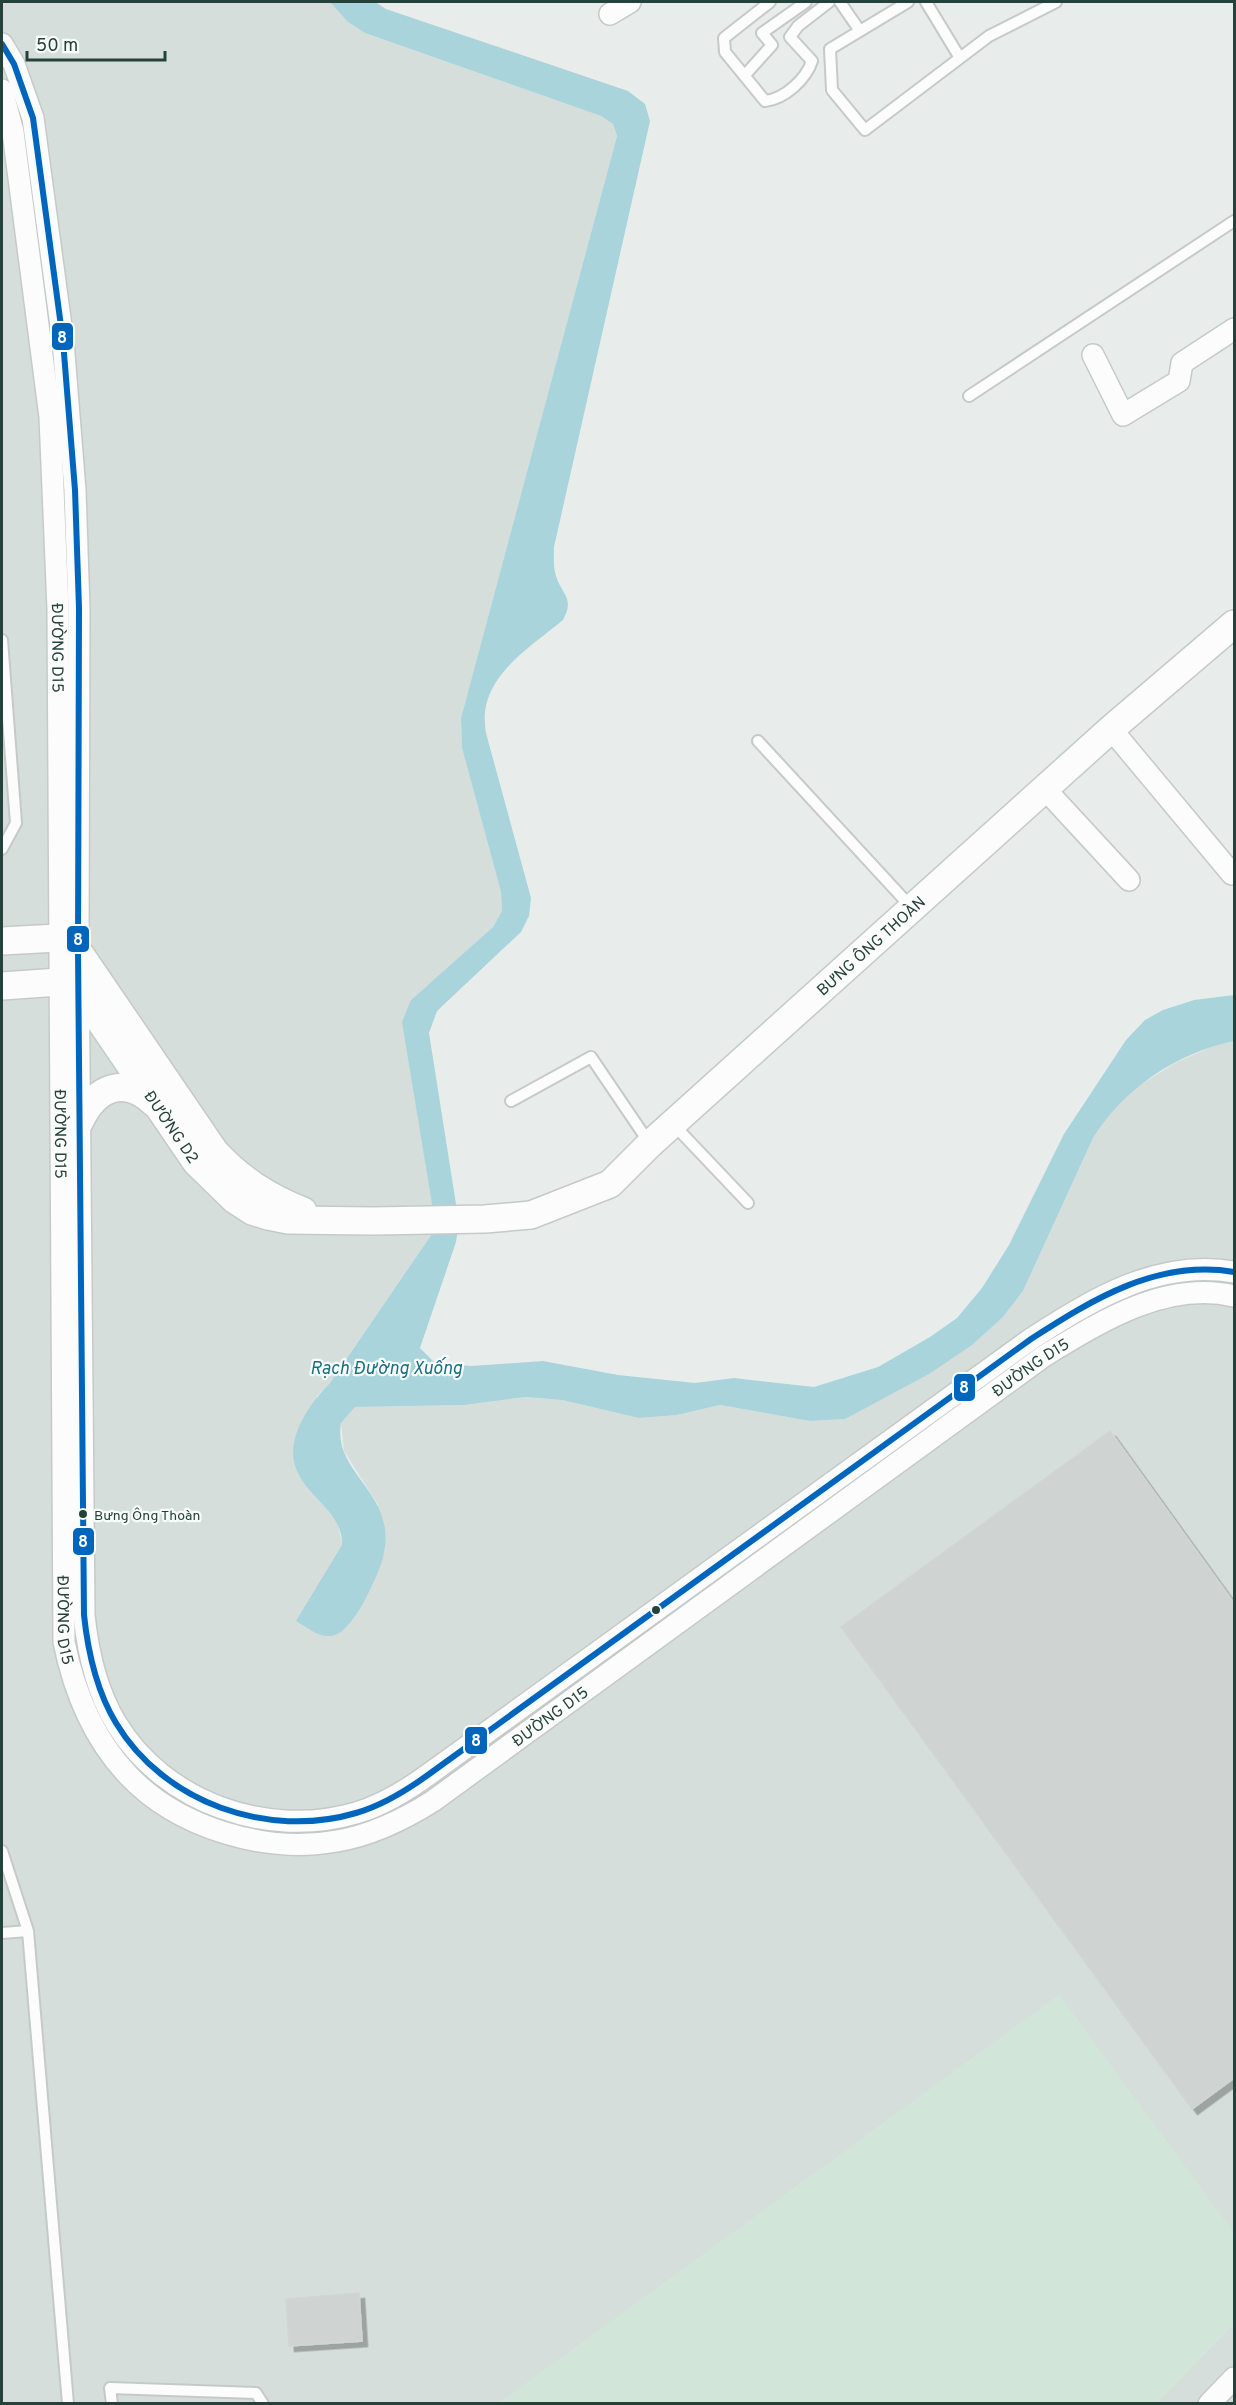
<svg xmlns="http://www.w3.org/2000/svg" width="1236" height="2405" font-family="Overpass,sans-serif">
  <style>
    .built { fill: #d6dedb }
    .green { fill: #d1e6d8 }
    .water { fill: #a9d4db }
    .building { fill: #cfd4d2; stroke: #d1d6d4; stroke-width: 1.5; filter: url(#shadow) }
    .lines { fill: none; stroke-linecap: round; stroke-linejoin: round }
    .service-casing { stroke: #c5cac8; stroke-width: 14 }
    .minor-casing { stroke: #c5cac8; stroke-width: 24 }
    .tertiary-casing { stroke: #c5cac8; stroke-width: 30 }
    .service { stroke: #fcfcfc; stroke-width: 10 }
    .minor { stroke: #fcfcfc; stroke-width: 21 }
    .tertiary { stroke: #fcfcfc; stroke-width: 27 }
    .bus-1-casing { stroke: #f7fbf9; stroke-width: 10 }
    .bus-1 { stroke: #0065bd; stroke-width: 6 }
    .bus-dot { fill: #24423a; stroke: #f7fbf9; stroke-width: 2 }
    .labels { text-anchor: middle; stroke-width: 4.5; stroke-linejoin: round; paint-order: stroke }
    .bus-label { font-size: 14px; fill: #24423a; stroke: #f7fbf9; text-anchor: start }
    .street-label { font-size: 16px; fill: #24423a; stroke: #f7fbf9 }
    .water-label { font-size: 18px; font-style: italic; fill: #1c6f80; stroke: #f7fbf9 }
    .line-badge { stroke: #f7fbf9; stroke-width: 2 }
    .badge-label { font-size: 16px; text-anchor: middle; font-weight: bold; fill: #fff }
  </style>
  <defs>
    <filter id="shadow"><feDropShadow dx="5.5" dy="5.5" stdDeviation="0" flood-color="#0004"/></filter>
  </defs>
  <rect width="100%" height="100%" fill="#e8edeb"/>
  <path class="built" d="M2,2H330L348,22L365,33L601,116L613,124L617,136L461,718L462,748L501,892L502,911L493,927L411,1000L436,1228L330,1383L317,1396L327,1509L338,1524L342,1545L378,1505L344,1451L341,1423L355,1407L465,1405L526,1397L562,1400L639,1418L677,1415L720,1405L810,1421L845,1419L1003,1317L1023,1291L1093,1138L1104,1120L1129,1092L1175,1063L1213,1046L1234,1041V2403L2,2404Z"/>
  <path class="green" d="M1059,1995L1234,2233V2324L1157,2403H499Z"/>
  <path class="water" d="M330,2H375L386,9L628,91L645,104L650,121L554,547C554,556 553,567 556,576C562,595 575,598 563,620C527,650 476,679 486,733L531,898L529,916L521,932L437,1011L429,1033L459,1223L456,1242L420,1348L433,1361L443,1363L471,1366L543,1361L618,1375L695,1383L734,1378L814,1387L878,1367L930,1337L957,1318L982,1288L1009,1245L1064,1134L1126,1040L1145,1020L1163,1010L1194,1000L1234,995V1041C1177,1053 1124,1088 1093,1138L1023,1291L1003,1317L972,1345L929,1374L845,1419L810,1421L720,1405L677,1415L639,1418L562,1400L526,1397L465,1405L355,1407L341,1423C331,1480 414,1496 375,1579C367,1596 360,1612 347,1626C330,1646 314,1632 296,1621L342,1545C343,1514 312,1500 299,1475C281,1444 308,1405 330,1383L436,1228L402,1022L411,1000L493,927L502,911L501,892L462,748L461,718L617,136L613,124L601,116L365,33L348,22Z"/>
  <path class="building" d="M1110,1431L1234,1603V2078L1192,2109L841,1627Z
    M359,2293L362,2341L289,2346L286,2299Z"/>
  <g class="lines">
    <defs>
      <path id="service" d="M770,2L724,38L725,52L765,101C785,99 806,79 812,61L790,37L798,26L829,2
        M840,2L860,31
        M908,2L830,49L832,90L865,130L989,36L1056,2
        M926,2L960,58
        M745,75L772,45L762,33L806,2
        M969,396L1234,221
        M2,640L16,823L2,849
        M758,741L912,908
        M511,1101L591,1057L650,1144
        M673,1124L748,1203
        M2,1851L28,1931L68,2404
        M2,1933L28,1931
        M112,2404L110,2388L256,2393L263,2404"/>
      <g id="minor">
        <path d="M610,14L630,2"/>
        <path d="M2,44L14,64L33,118L63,341L75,490L79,608L78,951L84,1615C88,1653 96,1690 116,1723C164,1803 268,1839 356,1813C384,1805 409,1789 432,1772L1031,1339C1093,1299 1158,1259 1234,1272"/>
        <path id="s1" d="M2,90L13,132L50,417L58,609L64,1642C74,1691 93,1738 128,1775C178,1828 266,1854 337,1841C372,1835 403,1820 433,1801L1044,1356C1100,1322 1166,1280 1234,1296"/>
        <path d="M1093,355L1123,415L1179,381L1182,363L1234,329"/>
        <path d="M1111,729L1232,874"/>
        <path d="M1045,789L1129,880"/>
        <path d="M1209,2404L1234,2378"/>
      </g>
      <g id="tertiary">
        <path d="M2,941L58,938L78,951L215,1152C241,1180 268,1197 303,1211"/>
        <path id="s2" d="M2,986L59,982L79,990L196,1162L235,1200L252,1211L268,1216L288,1220L373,1221L485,1219L531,1215L610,1184L650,1144L1111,729L1234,624"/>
        <path d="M80,1121C96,1087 125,1075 154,1103"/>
      </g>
    </defs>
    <use href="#service" class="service-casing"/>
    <use href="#minor" class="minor-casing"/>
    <use href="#tertiary" class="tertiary-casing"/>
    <use href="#service" class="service"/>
    <use href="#minor" class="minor"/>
    <use href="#tertiary" class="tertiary"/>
    <defs>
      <path id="bus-1" d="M2,44L14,64L33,118L63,341L75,490L79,608L78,951L84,1615C88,1653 96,1690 116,1723C164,1803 268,1839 356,1813C384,1805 409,1789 432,1772L1031,1339C1093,1299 1158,1259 1234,1272"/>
    </defs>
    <use href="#bus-1" class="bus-1-casing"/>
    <use href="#bus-1" class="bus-1"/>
  </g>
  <g class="bus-dot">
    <circle cx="83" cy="1514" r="5"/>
    <circle cx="656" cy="1610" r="5"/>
  </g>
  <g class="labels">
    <g class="bus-label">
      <text x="94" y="1520">Bưng Ông Thoàn</text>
    </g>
    <g class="street-label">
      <text dy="6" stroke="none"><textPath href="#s1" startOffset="562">ĐƯỜNG D15</textPath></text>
      <text dy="6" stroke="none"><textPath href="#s2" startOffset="1080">BƯNG ÔNG THOÀN</textPath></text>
      <text dy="6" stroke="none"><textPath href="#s2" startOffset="244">ĐƯỜNG D2</textPath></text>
      <text dy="6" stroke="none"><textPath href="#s1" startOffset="1048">ĐƯỜNG D15</textPath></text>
      <text dy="6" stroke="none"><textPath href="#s1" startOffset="2776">ĐƯỜNG D15</textPath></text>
      <text dy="6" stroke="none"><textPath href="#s1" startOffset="1534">ĐƯỜNG D15</textPath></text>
      <text dy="6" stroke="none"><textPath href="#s1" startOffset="2182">ĐƯỜNG D15</textPath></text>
    </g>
    <g class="water-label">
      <text x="386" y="1374">Rạch Đường Xuống</text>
    </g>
  </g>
  <g class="line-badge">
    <rect x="51" y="322" width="23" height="29" rx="6" fill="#0065bd"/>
    <rect x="66" y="925" width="24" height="28" rx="6" fill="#0065bd"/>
    <rect x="953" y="1373" width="23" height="29" rx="6" fill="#0065bd"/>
    <rect x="72" y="1527" width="23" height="29" rx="6" fill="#0065bd"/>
    <rect x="464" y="1726" width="24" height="29" rx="6" fill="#0065bd"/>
  </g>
  <g class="badge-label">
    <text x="62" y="343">8</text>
    <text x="78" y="945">8</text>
    <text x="964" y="1393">8</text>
    <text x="83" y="1547">8</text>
    <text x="476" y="1746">8</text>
  </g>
  <rect width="1236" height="2405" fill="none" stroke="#24423a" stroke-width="6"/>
  <path d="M27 51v9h138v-9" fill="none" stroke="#24423a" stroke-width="3"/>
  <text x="36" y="51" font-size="18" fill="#24423a" stroke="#f7fbf9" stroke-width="4.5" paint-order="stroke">50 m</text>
</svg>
